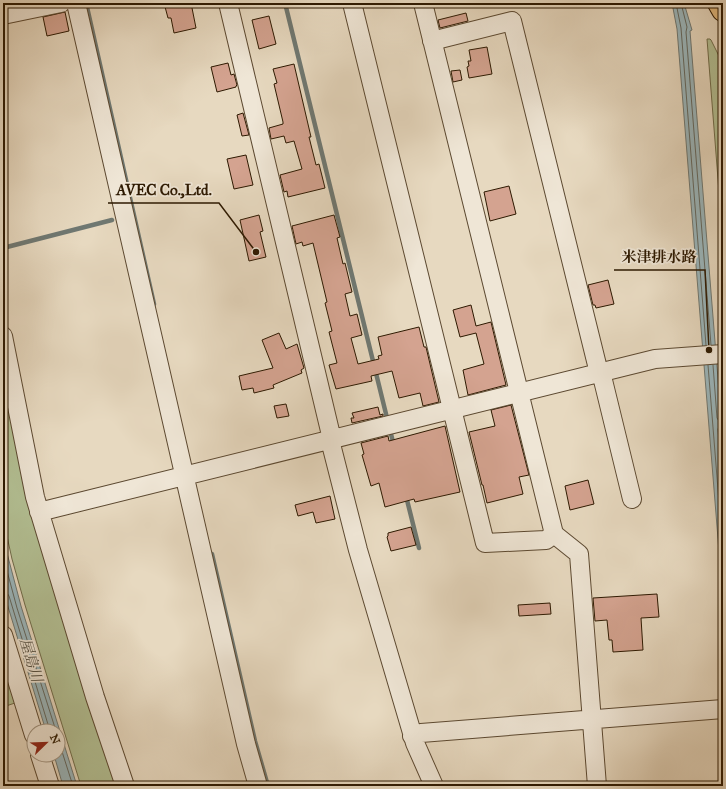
<svg xmlns="http://www.w3.org/2000/svg" width="726" height="789" font-family="'IM FELL Great Primer','Noto Serif JP',serif">
  <style>
    .green { fill: #b3c094; stroke: #706c4a }
    .water { fill: #9bb7bd; stroke: #6f7872 }
    .lines { fill: none; stroke-linecap: round; stroke-linejoin: round }
    .shore { stroke: #64685f; stroke-width: 1 }
    .stream { stroke: #6f7872; stroke-width: 4.5 }
    .building { fill: #d4a390; stroke: #2d1901 }
    .minor-casing { stroke: #5c4931; stroke-width: 20 }
    .highway-casing { stroke: #2d1901; stroke-width: 24 }
    .minor { stroke: #efe6d6; stroke-width: 18 }
    .highway { stroke: #e4bc80; stroke-width: 22 }
    .labels { text-anchor: middle; stroke-width: 3.5; stroke-linejoin: round; paint-order: stroke }
    .water-label { font-size: 15px; font-style: italic; fill: #545043; stroke: #efe6d6 }
    .leader { fill: none; stroke: #2d1901; stroke-width: 1.5 }
    .callout-dot { fill: #2d1901; stroke: #efe6d6; stroke-width: 1.5 }
    .callout-label { font-size: 15px; text-anchor: middle; font-weight: bold; fill: #2d1901; stroke: #efe6d6; stroke-width: 3.5; stroke-linejoin: round; paint-order: stroke }
  </style>
  <rect width="100%" height="100%" fill="#e7d9c0"/>
  <filter id="stains"><feTurbulence type="fractalNoise" baseFrequency=".005" numOctaves="4"/><feColorMatrix values="0 0 0 0 .2 0 0 0 0 .09 0 0 0 0 .02 0 0 0 .5 -.17"/></filter>
  <radialGradient id="worn" r=".72"><stop offset=".6" stop-color="#630" stop-opacity="0"/><stop offset="1" stop-color="#630" stop-opacity=".3"/></radialGradient>
  <path class="green" d="M707,39H710L711,40L723,64V243Z
    M3,376L27,499L87,700L116,786H81L25,605L12,559L3,518Z
    M3,653L18,702L3,707Z"/>
  <path class="water" d="M672,3H684L692,30L690,31L723,441V601L677,29Z
    M3,538L21,606L77,786H63L54,755H58V731H46L9,610L3,590Z"/>
  <g class="lines">
    <path class="shore" d="M676,3L681,28L706,345
      M681,3L687,27L686,32L711,345
      M708,365L723,552
      M713,365L717,418L719,421L723,422
      M723,427H719L718,429L723,490
      M3,556L17,608L56,731
      M3,592L7,593L9,596L50,731
      M58,739L73,786"/>
    <path class="stream" d="M285,3L388,422
      M87,7L154,304
      M3,248L112,220
      M390,430L394,446
      M406,496L419,548
      M212,554L255,741L268,786"/>
  </g>
  <path class="building" d="M164,3H191L196,28L174,33L171,18H168Z
    M65,12L69,31L47,36L43,17Z
    M466,13L468,21L440,28L438,20Z
    M269,16L276,44L259,49L252,20Z
    M487,47L492,74L469,78L467,67L469,66L468,61H471L469,50Z
    M228,63L231,75L234,74L237,85L236,86V87L217,92L211,67Z
    M294,64L311,137H309L316,165L319,164L325,188L288,197L287,191L284,192L280,175L302,169L294,141L286,143L284,136L271,139L269,128L283,124V122L274,84L277,83L273,69Z
    M460,70L462,80L453,82L451,71Z
    M243,113L249,135L242,136L237,115Z
    M246,155L253,185L234,189L227,159Z
    M509,186L516,214L490,221L484,192Z
    M259,215L263,231L260,232L266,257L249,261L240,220Z
    M334,215L340,237L337,238L343,264L345,263L352,292L345,294L350,316L357,314L362,335L351,338L358,364L379,359L378,356L382,355L378,337L419,327L424,347H426L439,402L423,406L420,393L399,398L392,371L371,376L372,381L336,389L329,365L337,363L329,332L332,331L325,303L327,302L313,243L303,246L302,242L296,244L292,226Z
    M608,280L614,304L596,308L595,305H593L588,285Z
    M471,305L476,326L491,322L506,385L468,395L463,370L484,364L476,333L460,337L453,310Z
    M279,333L286,349L297,344L304,368L301,370L302,373L273,385L274,388L254,393L253,388L242,390L239,376L273,368L262,340Z
    M286,404L289,416L277,418L274,406Z
    M511,405L529,475L519,477L523,494L487,503L483,485H482L469,432L495,426L491,410Z
    M378,407L380,415L383,414V416L352,423L351,418H354L352,413Z
    M445,426L460,492L415,502L414,499L385,507L379,483L371,486L362,455L364,454L361,443L388,436L389,441Z
    M588,480L594,504L570,510L565,486Z
    M330,496L335,519L316,523L313,512L298,516L295,505Z
    M411,527L416,545L391,551L387,537L388,536V533Z
    M657,594L659,617L641,618L643,650L613,652L612,640H609L607,620L595,621L593,598Z
    M550,603L551,614L519,616L518,605Z"/>
  <g class="lines">
    <defs>
      <path id="minor" d="M76,3L246,744L258,786
        M228,3L330,431L332,448L358,550L415,743L434,786
        M352,3L485,543L546,540L554,534
        M423,3L554,534L579,554L597,786
        M3,15L61,3
        M432,41L512,21L599,373
        M3,336L35,497L95,697L125,786
        M601,372L632,499
        M39,512L655,359L723,354
        M3,635L34,735
        M412,736L421,733L723,709
        M40,755L50,786"/>
      <path id="highway" d="M719,3L723,10"/>
    </defs>
    <use href="#minor" class="minor-casing"/>
    <use href="#highway" class="highway-casing"/>
    <use href="#minor" class="minor"/>
    <use href="#highway" class="highway"/>
  </g>
  <g class="labels">
    <g class="water-label">
      <text transform="translate(31 660) rotate(73)" y="5">屋島川</text>
    </g>
  </g>
  <path class="leader" d="M256 252L219 203H108M709 350L705 270H614"/>
  <g class="callout-dot">
    <circle cx="256" cy="252" r="4"/>
    <circle cx="709" cy="350" r="4"/>
  </g>
  <g class="callout-label">
    <text x="164" y="195">AVEC Co.,Ltd.</text>
    <text x="659" y="262">米津排水路</text>
  </g>
  <rect width="726" height="789" fill="none" stroke="#e7d9c0" stroke-width="16"/>
  <rect x="4" y="4" width="718" height="781" fill="none" stroke="#2d1901" stroke-width="2"/>
  <rect x="8" y="8" width="710" height="773" fill="none" stroke="#2d1901"/>
  <g transform="translate(46 743) rotate(67)"><circle r="19" fill="#efe6d6" stroke="#a19481"/>
  <path d="M0-3L7 15L0 10L-7 15Z" fill="#8f2418"/>
  <text y="-6" font-size="11" font-weight="bold" text-anchor="middle" fill="#2d1901">N</text>
  </g>
  <rect width="100%" height="100%" filter="url(#stains)"/>
  <rect width="100%" height="100%" fill="url(#worn)"/>
</svg>
